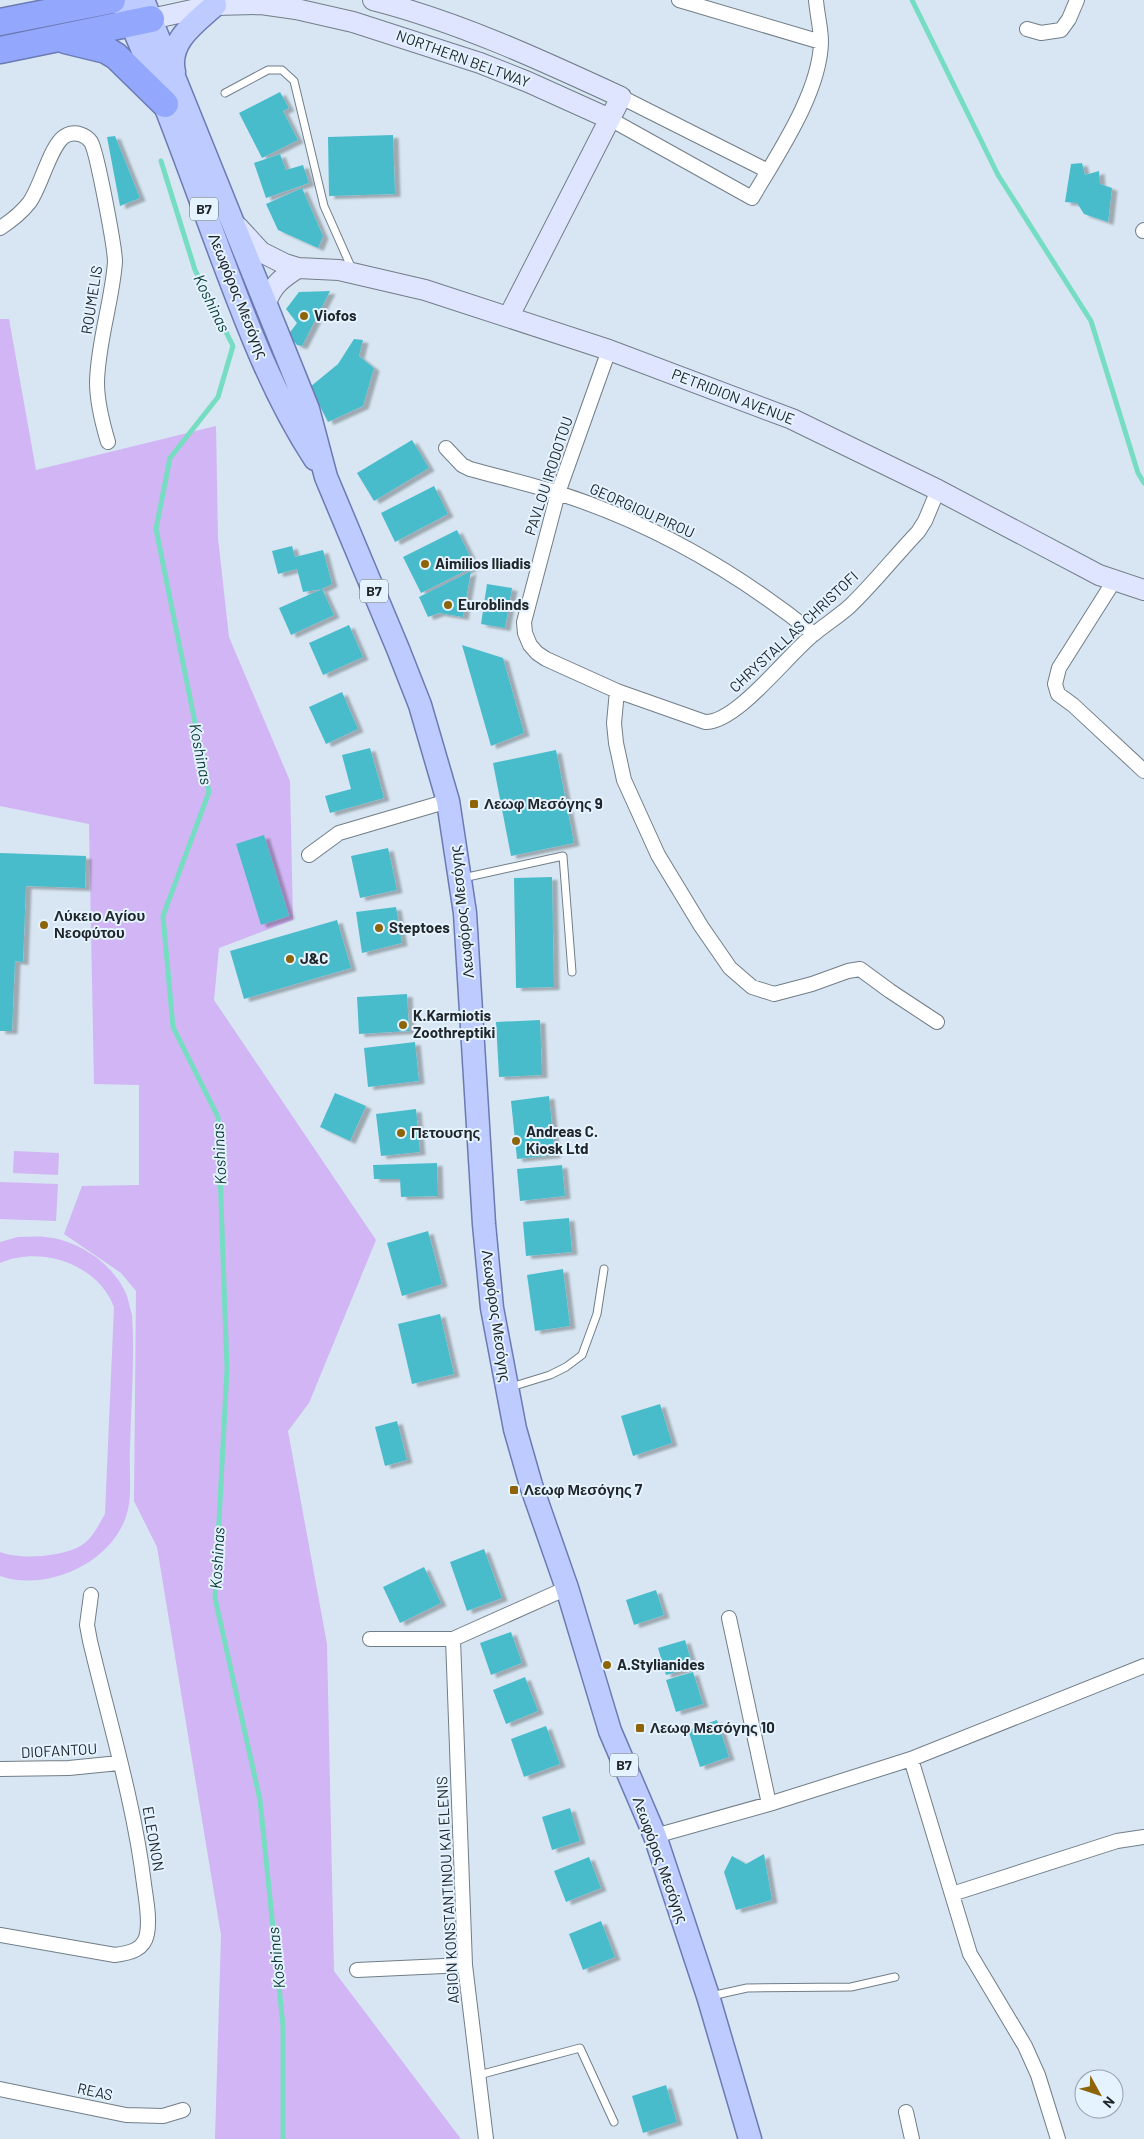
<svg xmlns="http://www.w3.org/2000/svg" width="1144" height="2139" font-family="Barlow,sans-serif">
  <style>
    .green { fill: #d2b5f4 }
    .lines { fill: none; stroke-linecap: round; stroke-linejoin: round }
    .stream { stroke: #76ddc3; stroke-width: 5 }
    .building { fill: #4abccc; filter: url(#shadow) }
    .lane-casing { stroke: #717e88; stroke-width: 9 }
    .street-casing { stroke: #717e88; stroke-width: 16 }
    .secondary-casing { stroke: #717e88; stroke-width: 22 }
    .primary-casing { stroke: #6b7ab3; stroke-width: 25 }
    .highway-casing { stroke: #6b7ab3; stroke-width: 29 }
    .lane { stroke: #fff; stroke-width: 7 }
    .street { stroke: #fff; stroke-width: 14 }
    .secondary { stroke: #dfe5fe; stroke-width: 20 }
    .primary { stroke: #becbfe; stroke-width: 22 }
    .highway { stroke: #93a8fd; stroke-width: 26 }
    .poi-dot { fill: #8e6409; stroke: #e4f3ff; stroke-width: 2 }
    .labels { text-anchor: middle; stroke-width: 4; stroke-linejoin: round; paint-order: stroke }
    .shield { fill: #e4f3ff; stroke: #5b646a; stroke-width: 1 }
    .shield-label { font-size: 14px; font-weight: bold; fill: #20262a }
    .street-label { font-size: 15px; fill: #20262a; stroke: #e4f3ff }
    .poi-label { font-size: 15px; font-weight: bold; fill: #20262a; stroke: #e4f3ff; text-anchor: start }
    .water-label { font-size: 16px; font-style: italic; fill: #08392f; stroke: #e4f3ff }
  </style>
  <defs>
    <filter id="shadow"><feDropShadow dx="5.5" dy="3" stdDeviation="1" flood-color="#0004"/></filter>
  </defs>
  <rect width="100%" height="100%" fill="#d7e6f2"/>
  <path class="green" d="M0,319H9L36,470L216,426L218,538L229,637L290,781L293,920L219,948L214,1000L376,1240L309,1403L288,1431L327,1644L334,1971L461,2139H215L221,1935L157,1547L134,1501L136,1291L121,1273L64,1234L82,1186L139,1185V1085L94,1084L89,824L0,806Z
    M14,1151L59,1153L58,1175L13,1173Z
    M0,1182L58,1184L56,1221L0,1219Z
    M18,1237C27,1237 36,1236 45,1237C79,1240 114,1264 127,1296C129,1302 130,1309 132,1315C135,1359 131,1404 130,1448C129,1464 132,1495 128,1509C117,1561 48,1593 0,1576V1552C20,1560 63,1557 82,1545C93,1538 99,1524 105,1514L114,1307C98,1264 41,1245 0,1263V1242Z"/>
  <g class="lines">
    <path class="stream" d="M912,0L998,175L1091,321L1138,473L1144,483
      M161,161L195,270L233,346L218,397L170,458L156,529L209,792L163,916L173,1027L218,1117L227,1369L215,1598L260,1800L283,2026V2139"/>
  </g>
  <path class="building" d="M280,92L289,108L283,111L298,140L262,158L239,113Z
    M393,135L395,194L329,196L328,137Z
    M115,136L140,198L120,206L107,137Z
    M280,154L286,170L303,165L309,183L266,198L254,163Z
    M1082,163L1085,175L1099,171L1100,184L1112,188L1108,222L1084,214L1077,203L1065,202L1071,164Z
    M302,188L323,236L318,248L278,230L266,204Z
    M330,291L302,346L297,345L288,335L297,323L286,309L299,292Z
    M354,339L363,340L359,356L374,368L363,406L328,422L310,387L338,364Z
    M412,440L429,468L374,501L357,473Z
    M434,486L448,514L395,542L381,513Z
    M457,530L475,566L421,593L403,557Z
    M292,546L295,557L323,550L332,584L322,589L303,592L297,569L278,574L272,551Z
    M471,571L463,617L439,613L428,617L419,597Z
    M487,584L512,588L505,628L481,624Z
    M322,589L334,615L291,635L279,608Z
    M349,625L363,657L323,675L309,643Z
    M462,645L503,658L524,733L491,746Z
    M342,692L358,729L326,744L309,707Z
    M370,748L384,798L330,813L325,796L351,789L342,755Z
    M556,750L574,843L511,856L493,763Z
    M264,835L289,916L261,925L236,844Z
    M388,848L397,890L360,898L351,856Z
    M0,853L86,856L85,888L26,886L23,962L15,961L12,1031H0Z
    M552,877L554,987L516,988L514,878Z
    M396,907L402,943L362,953L356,912Z
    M337,920L351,968L244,999L230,951Z
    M407,994L409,1031L359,1034L357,997Z
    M540,1020L542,1075L499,1077L496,1022Z
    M415,1042L419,1081L368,1087L364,1048Z
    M335,1093L366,1106L350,1141L320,1127Z
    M549,1096L555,1155L517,1159L511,1101Z
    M416,1109L420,1152L381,1156L376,1114Z
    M437,1163L438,1196L401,1197L400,1179H374L373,1165Z
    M562,1165L565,1196L520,1201L517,1169Z
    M569,1218L572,1252L526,1256L523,1222Z
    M428,1231L442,1284L402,1296L387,1243Z
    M563,1269L570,1326L535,1331L527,1275Z
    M440,1314L454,1374L412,1384L398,1324Z
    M660,1404L672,1443L633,1456L621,1416Z
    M397,1421L407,1460L385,1466L375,1427Z
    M484,1549L502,1598L467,1611L450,1562Z
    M424,1567L441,1603L400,1623L383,1587Z
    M656,1590L664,1615L634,1625L626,1600Z
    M511,1632L522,1663L491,1675L480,1643Z
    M685,1640L693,1667L666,1675L658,1648Z
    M693,1672L703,1704L676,1712L666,1680Z
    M525,1677L538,1711L506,1724L493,1690Z
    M717,1720L729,1757L700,1767L688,1730Z
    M546,1726L560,1764L524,1777L511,1739Z
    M570,1808L580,1841L552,1850L542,1817Z
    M764,1854L772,1900L736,1910L724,1872L732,1856L746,1864Z
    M589,1857L601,1888L566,1902L554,1871Z
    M601,1921L615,1957L583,1970L569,1934Z
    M666,2085L677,2122L643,2133L632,2096Z"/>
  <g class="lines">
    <defs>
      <path id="lane" d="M225,93L268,70H282L294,81L324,206L352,269
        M463,878L563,856L572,972
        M511,1387L550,1375L566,1367L582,1355L597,1314L604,1269
        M711,1996L747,1988L851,1987L895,1977
        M479,2075L580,2048L614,2122"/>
      <path id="street" d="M679,0L821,42
        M1027,29L1041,33L1061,30L1069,19L1077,0
        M621,97L768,171
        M610,119L752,198C777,155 820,93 821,42C821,28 817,14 816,0
        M0,228C11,221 21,213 29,203C41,188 51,141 67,135C76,131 86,135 91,142C97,152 115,248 115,262C112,302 98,341 97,382C97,403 102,422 108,442
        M1143,231L1144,230
        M609,350L558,493L524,622L525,633L530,645L537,653L546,659L617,691L705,722C737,723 788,654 814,634C826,624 839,616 850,606C874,583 895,556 918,532L925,521L938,490
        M446,448L462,465L470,469C499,477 529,484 558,493C652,523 737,572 814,634
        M1114,581L1059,668L1055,684L1058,694L1073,705L1144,771
        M617,691L614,723L616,743L624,780L658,855L701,926L730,968L752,987L774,994L812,984L848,971L860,969L890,991L937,1022
        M309,855L339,833L448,801
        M729,1618L769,1804
        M370,1639H453L567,1588
        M453,1639L465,1965L486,2139
        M911,1759L970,1954L1025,2046L1038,2075L1058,2139
        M0,1769L69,1768L119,1763
        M655,1836L769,1804L911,1759L1144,1666
        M952,1894L1117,1841L1144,1837
        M0,1935L115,1955C130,1953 144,1950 147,1934C150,1918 146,1900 144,1884C134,1802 109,1721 90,1641L87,1625L91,1595
        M357,1970L465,1965
        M0,2089L126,2115L163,2116L183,2110
        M906,2112L912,2139"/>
      <path id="secondary" d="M373,0C459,22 541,60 621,97L509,316
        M151,19L215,5L261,4L296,9L353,22L480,63L528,82L610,119
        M238,227L261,252L285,264L298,268L339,270L425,290L609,350L792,419L938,490L1099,575L1144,590
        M269,314L266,304C271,286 283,277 298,268"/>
      <path id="primary" d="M121,0C158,82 188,166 219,250C246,322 273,395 315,459
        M143,0L308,409L326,477L398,649L420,705L448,801L465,913L484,1224L492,1308L515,1429L531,1485L567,1588L610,1731L655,1836L708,1996L750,2139
        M174,72C167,42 195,23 215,5"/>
      <path id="highway" d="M0,22L112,0
        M65,40L106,50L116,56L165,104
        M0,50L151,19"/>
    </defs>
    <use href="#lane" class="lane-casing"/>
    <use href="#street" class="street-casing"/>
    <use href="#secondary" class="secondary-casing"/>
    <use href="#primary" class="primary-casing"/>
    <use href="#highway" class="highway-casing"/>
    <use href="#lane" class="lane"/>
    <use href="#street" class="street"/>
    <use href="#secondary" class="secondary"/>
    <use href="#primary" class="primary"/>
    <use href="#highway" class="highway"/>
  </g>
  <g class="poi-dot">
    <circle cx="304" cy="316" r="5"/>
    <circle cx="425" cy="564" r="5"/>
    <circle cx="448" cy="605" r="5"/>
    <rect x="469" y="799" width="10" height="10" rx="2.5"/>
    <circle cx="44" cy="925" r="5"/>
    <circle cx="379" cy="928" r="5"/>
    <circle cx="290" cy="959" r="5"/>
    <circle cx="403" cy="1025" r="5"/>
    <circle cx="401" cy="1133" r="5"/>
    <circle cx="516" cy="1141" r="5"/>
    <rect x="509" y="1485" width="10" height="10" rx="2.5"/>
    <circle cx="607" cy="1665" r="5"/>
    <rect x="635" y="1723" width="10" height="10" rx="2.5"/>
  </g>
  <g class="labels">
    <g class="shield">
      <rect x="190" y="197.5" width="28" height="23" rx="4"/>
      <rect x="360" y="579.5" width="28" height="23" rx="4"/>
      <rect x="610" y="1753.5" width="28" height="23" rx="4"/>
    </g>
    <g class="shield-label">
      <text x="204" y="214">B7</text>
      <text x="374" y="596">B7</text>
      <text x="624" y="1770">B7</text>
    </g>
    <g class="street-label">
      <text transform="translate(463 59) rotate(20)" y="5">NORTHERN BELTWAY</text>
      <text transform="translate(238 296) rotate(68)" y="5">Λεωφόρος Μεσόγης</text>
      <text transform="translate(92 300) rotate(-81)" y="5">ROUMELIS</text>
      <text transform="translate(733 397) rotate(21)" y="5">PETRIDION AVENUE</text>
      <text transform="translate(549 476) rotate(-72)" y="5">PAVLOU IRODOTOU</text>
      <text transform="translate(642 511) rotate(24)" y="5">GEORGIOU PIROU</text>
      <text transform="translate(794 632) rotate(-43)" y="5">CHRYSTALLAS CHRISTOFI</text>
      <text transform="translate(462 912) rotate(-96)" y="5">Λεωφόρος Μεσόγης</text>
      <text transform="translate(496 1316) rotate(82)" y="5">Λεωφόρος Μεσόγης</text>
      <text transform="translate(59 1751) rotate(-3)" y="5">DIOFANTOU</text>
      <text transform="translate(153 1839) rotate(80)" y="5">ELEONON</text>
      <text transform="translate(660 1860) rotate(70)" y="5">Λεωφόρος Μεσόγης</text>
      <text transform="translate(448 1890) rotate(-93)" y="5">AGION KONSTANTINOU KAI ELENIS</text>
      <text transform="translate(95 2092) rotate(12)" y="5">REAS</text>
    </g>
    <g class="poi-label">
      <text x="314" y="321">Viofos</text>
      <text x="435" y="569">Aimilios Iliadis</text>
      <text x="458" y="610">Euroblinds</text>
      <text x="484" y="809">Λεωφ Μεσόγης 9</text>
      <text x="54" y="921">Λύκειο Αγίου<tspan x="54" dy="17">Νεοφύτου</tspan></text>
      <text x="389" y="933">Steptoes</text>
      <text x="300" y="964">J&amp;C</text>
      <text x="413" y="1021">K.Karmiotis<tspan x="413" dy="17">Zoothreptiki</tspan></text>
      <text x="526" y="1137">Andreas C.<tspan x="526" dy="17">Kiosk Ltd</tspan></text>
      <text x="411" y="1138">Πετουσης</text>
      <text x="524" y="1495">Λεωφ Μεσόγης 7</text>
      <text x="617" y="1670">A.Stylianides</text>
      <text x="650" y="1733">Λεωφ Μεσόγης 10</text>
    </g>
    <g class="water-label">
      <text transform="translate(212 303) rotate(64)" y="6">Koshinas</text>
      <text transform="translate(201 754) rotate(79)" y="6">Koshinas</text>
      <text transform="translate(219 1154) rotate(-93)" y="6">Koshinas</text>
      <text transform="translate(217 1558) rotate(-87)" y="6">Koshinas</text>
      <text transform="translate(276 1958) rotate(-96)" y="6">Koshinas</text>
    </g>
  </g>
  <g transform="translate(1099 2094) rotate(130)"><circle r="24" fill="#e4f3ff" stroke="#96a1aa"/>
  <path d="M0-4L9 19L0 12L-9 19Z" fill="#8e6409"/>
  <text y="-8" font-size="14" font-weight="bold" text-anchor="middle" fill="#20262a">N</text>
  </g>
</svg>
